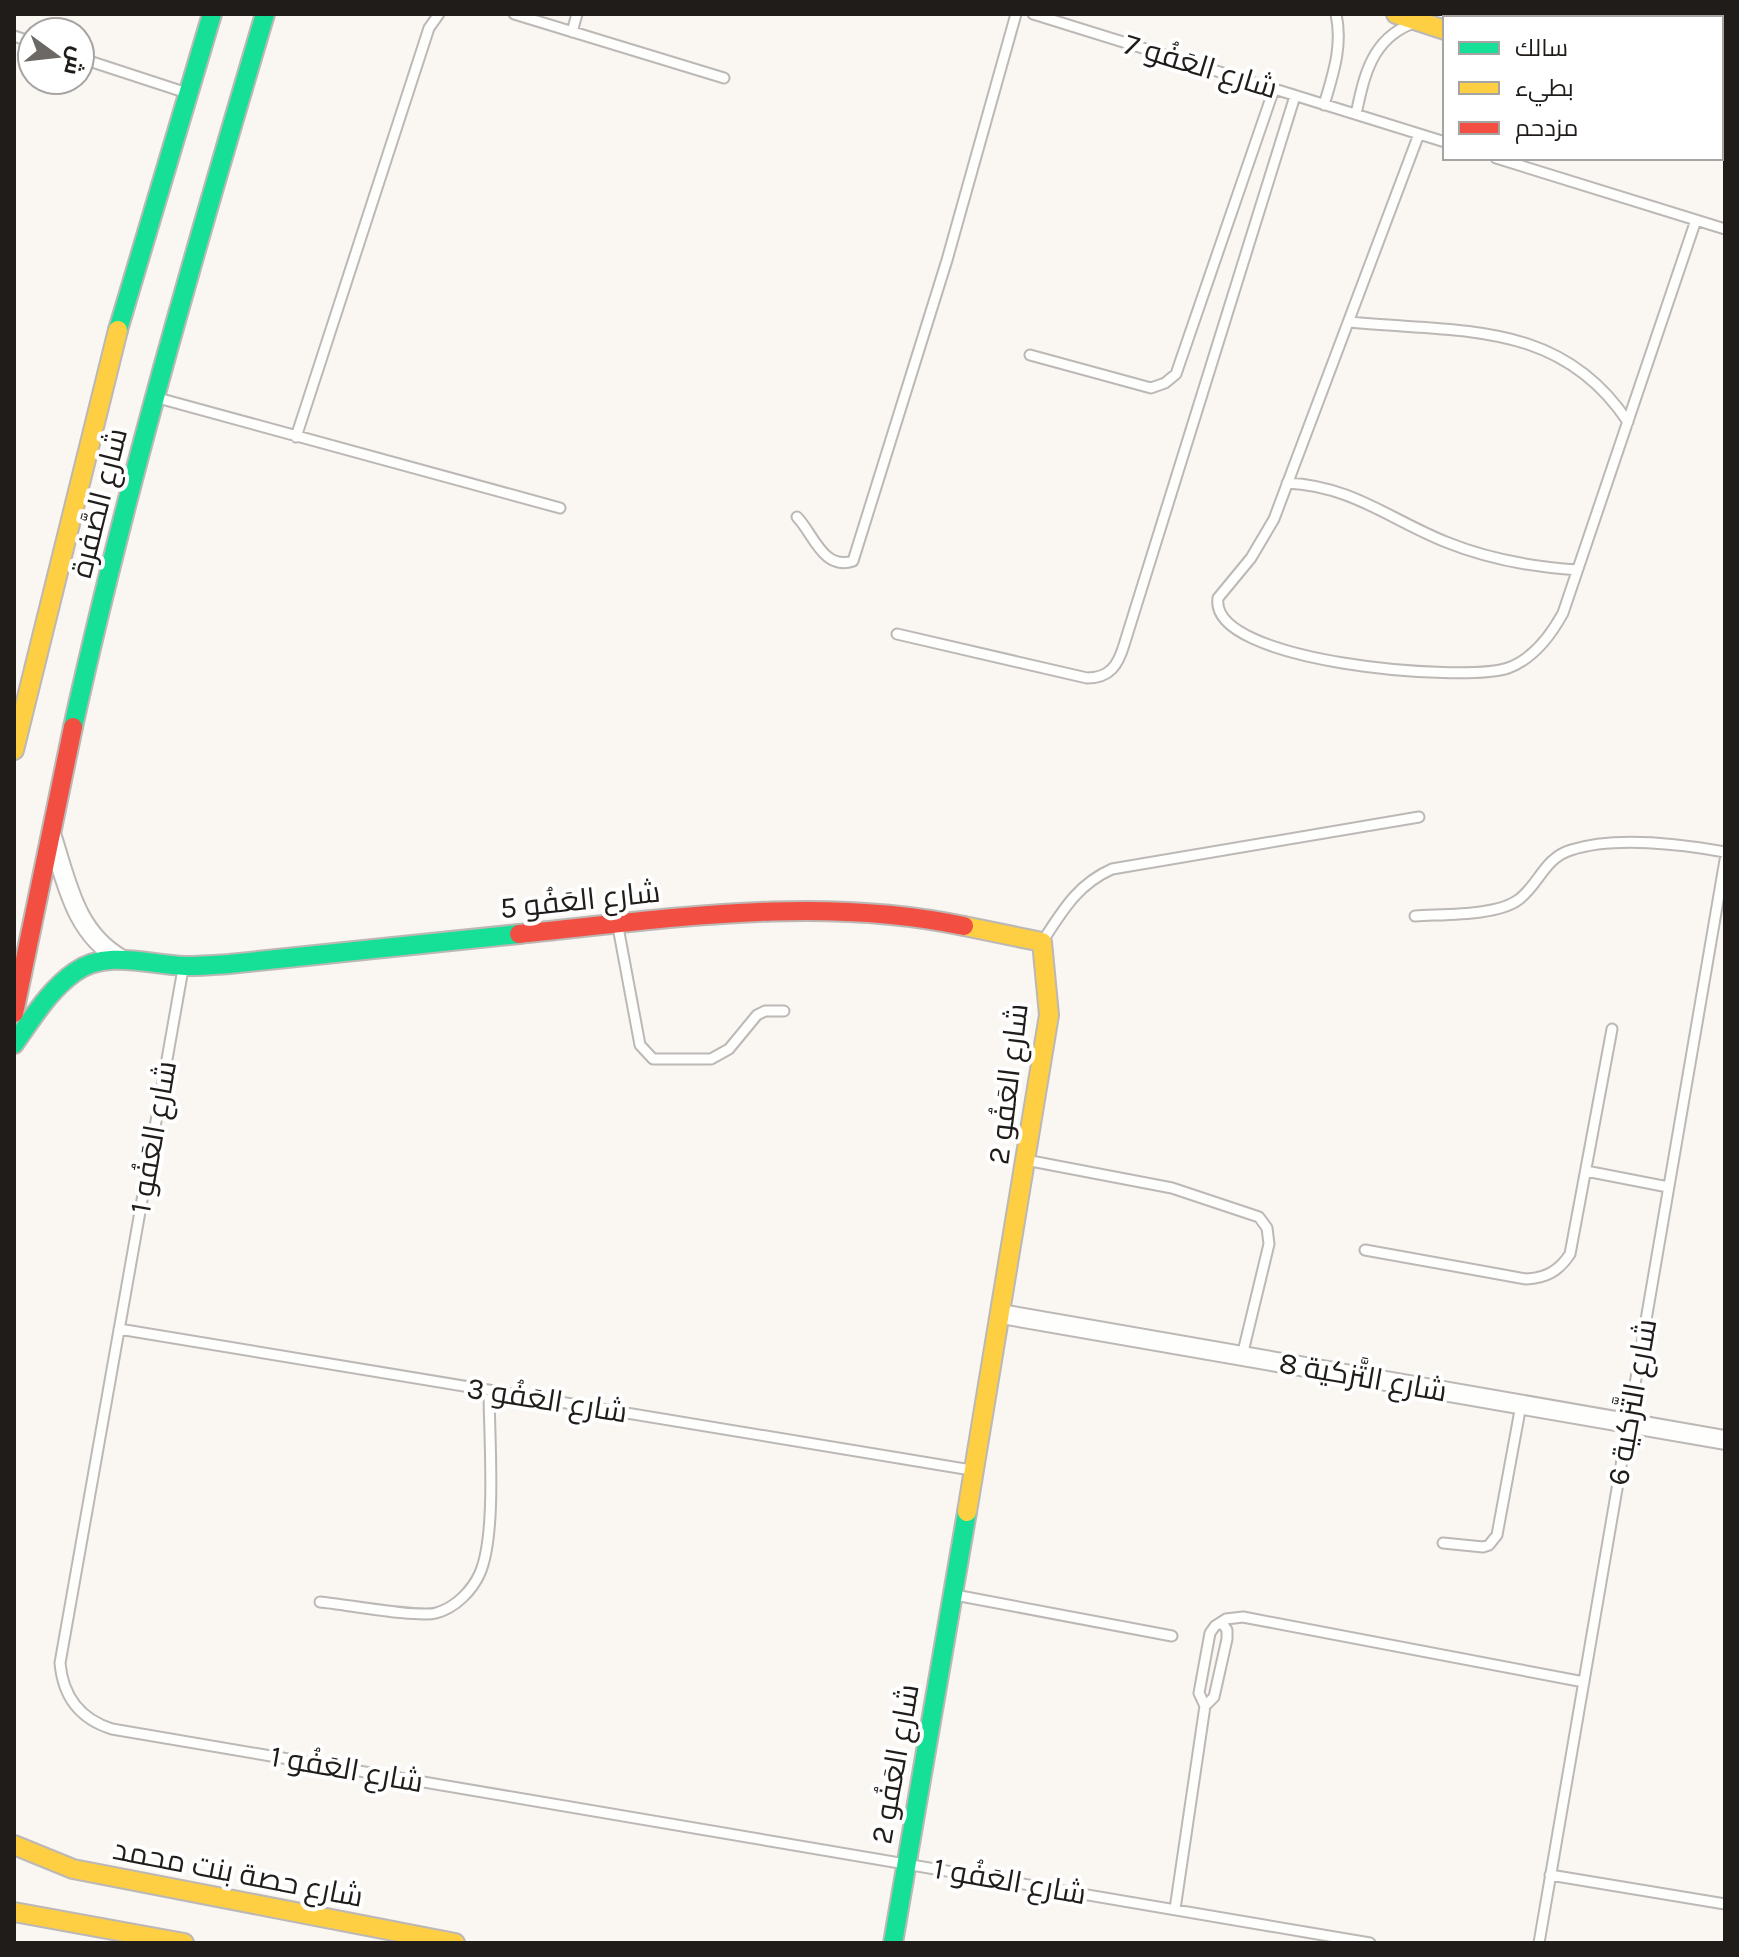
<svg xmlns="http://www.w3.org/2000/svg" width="1739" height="1957" font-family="Karla,Cairo,sans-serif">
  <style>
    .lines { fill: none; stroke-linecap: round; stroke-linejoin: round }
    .lane-casing { stroke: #bcb8b6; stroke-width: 13 }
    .street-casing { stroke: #bcb8b6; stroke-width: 22 }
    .fast-casing { stroke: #bcb8b6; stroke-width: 22 }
    .slow-casing { stroke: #bcb8b6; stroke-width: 22 }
    .jam-casing { stroke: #bcb8b6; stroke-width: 22 }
    .lane { stroke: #fefefd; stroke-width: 9 }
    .street { stroke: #fefefd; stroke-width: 18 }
    .fast { stroke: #16e098; stroke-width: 18 }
    .slow { stroke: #ffcf43; stroke-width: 18 }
    .jam { stroke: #f24e42; stroke-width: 18 }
    .labels { text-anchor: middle; stroke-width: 8; stroke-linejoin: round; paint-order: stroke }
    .street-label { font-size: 30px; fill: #201c19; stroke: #fff }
  </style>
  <rect width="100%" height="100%" fill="#faf6f2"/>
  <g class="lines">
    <defs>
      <path id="lane" d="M514,14L724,78
        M1033,14L1445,142
        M572,32L577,14
        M14,36L32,42
        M80,58L187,93
        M1324,105C1333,74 1343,46 1336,14
        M1356,114C1364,77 1371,40 1411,24
        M1419,134L1274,519L1251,558L1218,598C1208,663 1464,683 1508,668C1533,659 1551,635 1563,613L1696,220
        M1496,158L1725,229
        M1350,322C1458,333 1560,319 1628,422
        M1030,355L1151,388L1165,383L1176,374L1274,89
        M158,398L560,508
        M296,437L429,28L439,14
        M1287,483C1352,486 1389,519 1446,542C1488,559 1532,567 1577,570
        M797,517C813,533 823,571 853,561L947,260L1016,14
        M897,634L1087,678C1110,678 1118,665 1124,645L1295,96
        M1415,916C1443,914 1496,916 1518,900C1539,885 1544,858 1571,850C1614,836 1681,844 1725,852
        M618,927L640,1045L653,1059H711L729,1049L757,1015L765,1011H784
        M1044,939C1063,910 1078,884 1112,869L1419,817
        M183,969L60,1663C63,1697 80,1719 112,1729L1370,1943
        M1031,1161L1172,1188L1259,1217L1267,1228L1269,1244L1242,1356
        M1586,1171L1668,1187
        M1365,1250L1526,1279C1546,1278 1559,1271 1570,1254L1612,1029
        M119,1329L971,1470
        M1443,1543L1483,1547L1489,1545L1497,1535L1521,1405
        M955,1595L1172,1636
        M320,1602C344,1604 417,1618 436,1613C455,1608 472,1591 480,1573C497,1533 489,1437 489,1390
        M1205,1706L1214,1697L1227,1639V1630L1222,1623
        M1550,1875L1725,1904
        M1175,1909L1205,1706L1199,1693L1210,1633L1215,1626L1226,1619L1243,1617L1584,1682
        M1539,1943L1725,860"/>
      <path id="street" d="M52,837C67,883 75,933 121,959
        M1001,1314L1725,1440"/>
      <path id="fast" d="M1527,14L1539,18
        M1721,75L1725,76
        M118,330L212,14
        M73,727C126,487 195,250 265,14
        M14,1044C32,1019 49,990 75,972C107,949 149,965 185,966C200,966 214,965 229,964L519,934
        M893,1943L967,1512"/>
      <path id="slow" d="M1396,14L1445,30
        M14,750L118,330
        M964,926L1042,942L1049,1015L967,1512
        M14,1845L73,1869L455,1943
        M14,1912L184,1943"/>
      <path id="jam" d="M1721,122L1725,124
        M519,934C666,919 818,895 964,926
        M14,1013L73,727"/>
    </defs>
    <use href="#lane" class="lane-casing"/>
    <use href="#street" class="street-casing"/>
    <use href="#fast" class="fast-casing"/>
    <use href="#slow" class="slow-casing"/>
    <use href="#jam" class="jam-casing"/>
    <use href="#lane" class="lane"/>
    <use href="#street" class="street"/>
    <use href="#fast" class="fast"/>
    <use href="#slow" class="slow"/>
    <use href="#jam" class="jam"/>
  </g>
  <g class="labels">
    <g class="street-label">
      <text transform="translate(1201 66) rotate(17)" y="10">شارع العَفُو 7</text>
      <text transform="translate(99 503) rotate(-76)" y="10">شارع الصَّفرة</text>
      <text transform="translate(580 900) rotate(-6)" y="10">شارع العَفُو 5</text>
      <text transform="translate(1008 1084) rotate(-83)" y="10">شارع العَفُو 2</text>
      <text transform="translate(153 1137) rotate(-80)" y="10">شارع العَفُو 1</text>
      <text transform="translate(1363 1377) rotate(10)" y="10">شارع التَّزكية 8</text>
      <text transform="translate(547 1400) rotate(9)" y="10">شارع العَفُو 3</text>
      <text transform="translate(1632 1402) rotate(-80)" y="10">شارع التَّزكية 6</text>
      <text transform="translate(895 1764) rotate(-80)" y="10">شارع العَفُو 2</text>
      <text transform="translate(347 1769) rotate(10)" y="10">شارع العَفُو 1</text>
      <text transform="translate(238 1873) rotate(11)" y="10">شارع حصة بنت محمد</text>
      <text transform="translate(1010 1881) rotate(10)" y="10">شارع العَفُو 1</text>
    </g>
  </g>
  <rect width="1739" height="1957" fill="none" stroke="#201c19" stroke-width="32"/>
  <rect x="1443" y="16" width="280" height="144" fill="#ffffff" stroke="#a6a4a3" stroke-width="2"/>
  <rect x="1459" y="42" width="40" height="12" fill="#16e098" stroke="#a6a4a3" stroke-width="2"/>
  <text x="1515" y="56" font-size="24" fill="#201c19">سالك</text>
  <rect x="1459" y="82" width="40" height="12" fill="#ffcf43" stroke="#a6a4a3" stroke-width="2"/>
  <text x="1515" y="96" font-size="24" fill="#201c19">بطيء</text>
  <rect x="1459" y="122" width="40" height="12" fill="#f24e42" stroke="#a6a4a3" stroke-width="2"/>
  <text x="1515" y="136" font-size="24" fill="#201c19">مزدحم</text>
  <g transform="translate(56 56) rotate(105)"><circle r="38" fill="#ffffff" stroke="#a6a4a3" stroke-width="2"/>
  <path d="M0-6L14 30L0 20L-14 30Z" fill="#6c6865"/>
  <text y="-12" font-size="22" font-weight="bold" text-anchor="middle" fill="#201c19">ش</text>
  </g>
</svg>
